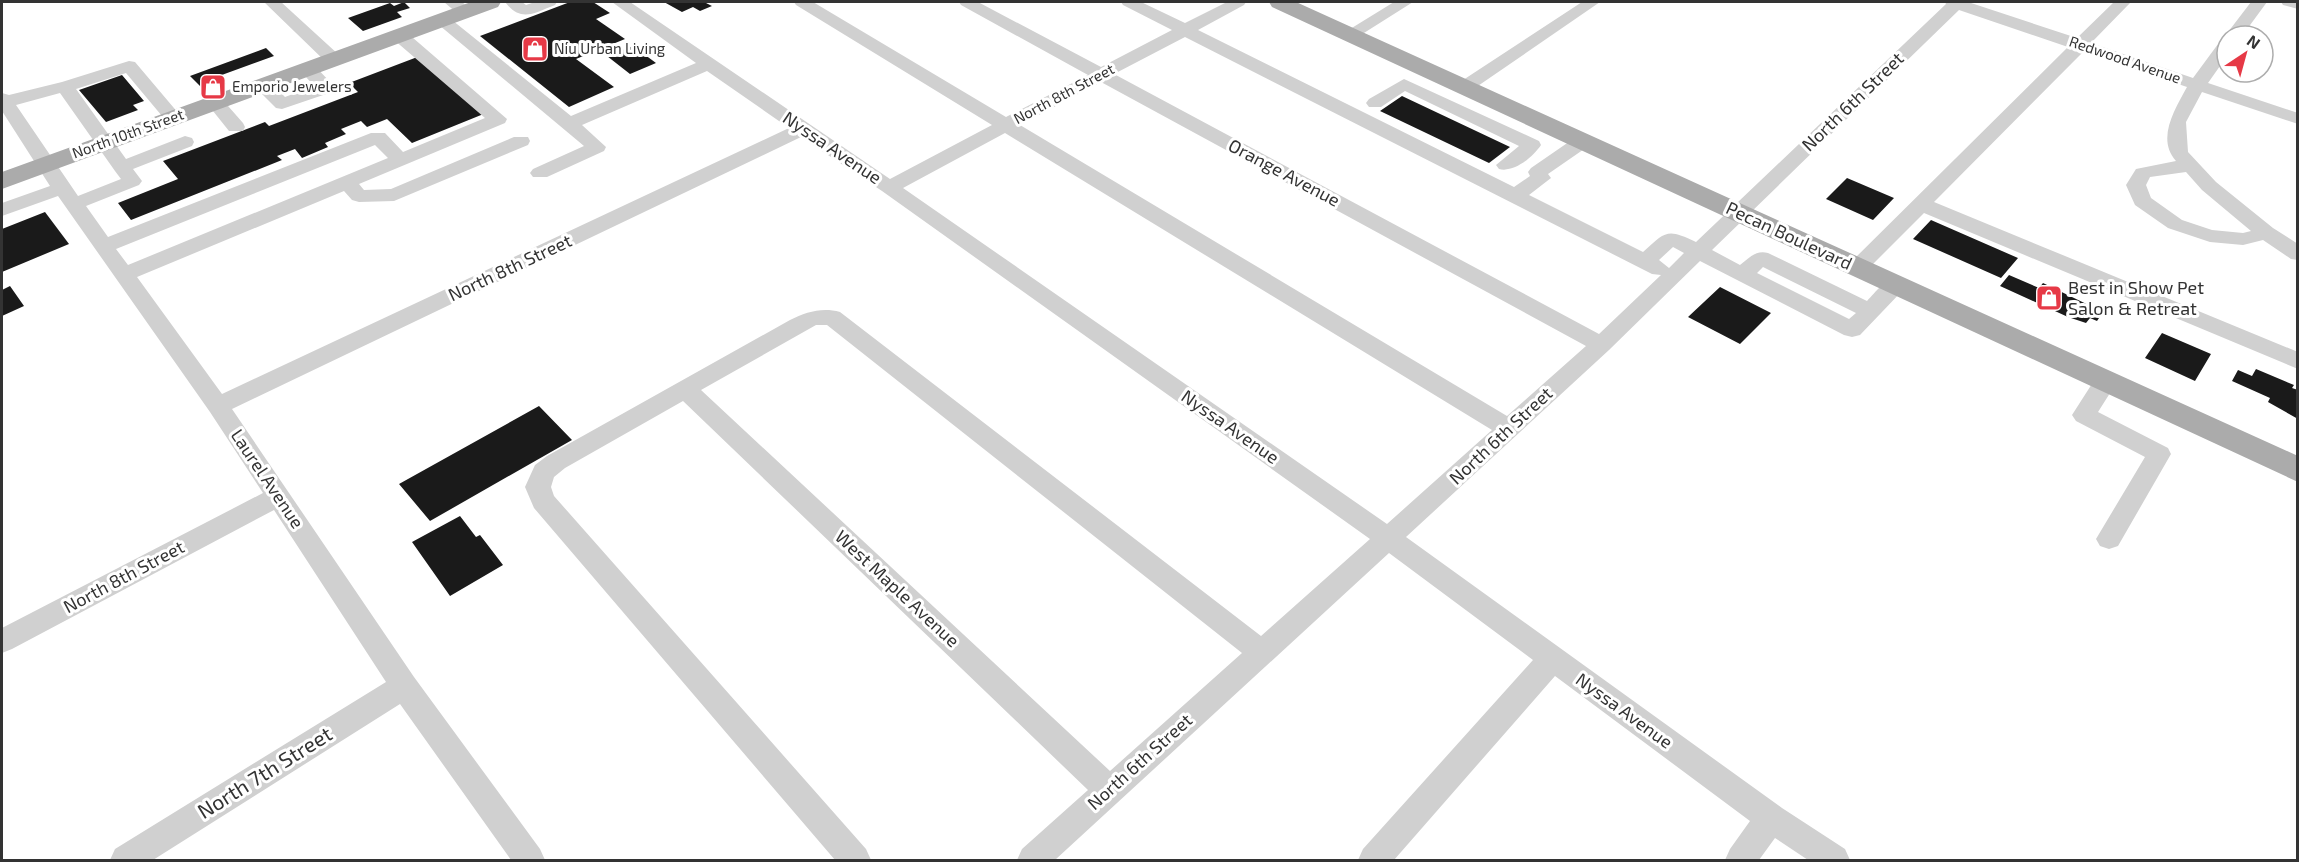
<svg xmlns="http://www.w3.org/2000/svg" width="2299" height="862" font-family="'Exo 2',sans-serif">
  <style>
    .building { fill: #1a1a1a }
    .lines { fill: none; stroke-linecap: round; stroke-linejoin: round }
    .minor { fill: #d0d0d0; fill-rule: evenodd }
    .major { fill: #ababab; fill-rule: evenodd }
    .labels { text-anchor: middle; stroke-width: 6; stroke-linejoin: round; paint-order: stroke }
    .far-poi-label { font-size: 15px; fill: #333; stroke: #fff; text-anchor: start }
    .far-street-label { font-size: 15px; fill: #333; stroke: #fff }
    .street-label { font-size: 18px; fill: #333; stroke: #fff }
    .poi-label { font-size: 18px; fill: #333; stroke: #fff; text-anchor: start }
    .near-street-label { font-size: 21px; fill: #333; stroke: #fff }
  </style>
  <rect width="100%" height="100%" fill="#fff"/>
  <path class="building" d="M404,2L410,8L397,12L402,17L363,31L348,18L390,3L394,6Z
    M570,2H593L610,13L596,19L625,39L576,59L614,87L569,107L480,36Z
    M664,2H709L706,3L712,6L700,11L693,7L682,12Z
    M633,46L656,63L630,74L607,56Z
    M266,48L274,56L219,76L226,84L206,92L190,76Z
    M420,56L486,113L412,143L387,119L367,127L361,121L341,129L346,134L325,143L328,147L302,158L295,149L277,156L282,160L131,220L118,203L178,179L163,161L265,122L269,126L358,92L349,83Z
    M122,75L144,101L133,105L138,110L106,122L79,90Z
    M1402,96L1510,147L1489,163L1380,111Z
    M1847,178L1894,198L1873,220L1826,199Z
    M45,212L69,244L2,272V229Z
    M1931,220L2018,258L2001,278L1913,239Z
    M2009,275L2039,288L2043,283L2103,312L2097,321L2090,318L2086,323L2068,317L2000,286Z
    M10,286L24,306L2,316V290Z
    M1720,287L1771,313L1740,344L1688,317Z
    M2162,333L2211,354L2195,381L2145,358Z
    M2256,369L2294,385L2292,388L2298,390V419L2268,402L2270,398L2232,381L2238,370L2252,376Z
    M539,406L572,440L430,521L399,484Z
    M460,516L476,537L480,535L503,565L450,596L412,542Z"/>
  <g class="lines">
    <path class="minor" d="M264,2H281L339,55L342,59L339,63H327Z
      M444,2H462L472,11L464,16L458,14Z
      M505,2H522L526,5L535,2H557L555,5C534,13 521,23 505,2Z
      M612,2H630L890,179L992,125L796,5L794,2H813L1006,117L1088,75L961,5L959,2H978L1101,67L1172,30L1123,5L1121,2H1141L1185,23L1227,2H1246L1244,5L1198,30L1514,187L1530,176L1528,172L1531,168L1576,137H1590L1592,141L1590,145L1548,174L1551,178L1529,195L1643,252C1666,231 1667,228 1696,242L1946,4L1945,2H1968L2077,38L2114,2H2131L2091,43L2193,78L2221,40L2227,39L2225,36L2251,2H2267L2242,36H2227V56L2208,83L2298,113V124L2202,92L2186,122L2188,152L2216,182L2273,228L2298,244V260L2291,259L2263,240L2243,245L2210,242L2168,228L2135,205L2126,185L2136,169L2176,161C2156,139 2175,109 2187,87L2083,52L1934,202L2298,352V369L1924,213L1864,273L1857,275L1850,273L1846,268L1850,263L2068,47L1959,10L1712,250L1740,265C1750,257 1756,250 1768,253L1867,301C1878,290 1886,276 1903,280L1906,285L1903,290L1860,335L1852,337L1844,335L1700,261L1609,350L1406,537L1782,808L1845,849L1850,860H1808L1775,838L1759,860H1725L1730,849L1750,821L1555,676L1394,860H1358L1363,849L1533,660L1389,553L1055,860H1017L1022,849L1088,790L683,401L565,468L554,477L551,487L554,496L866,849L871,860H835L534,508L525,487L535,465L547,456L790,320C806,312 822,307 840,312L1261,636L1370,539L882,191L801,137L232,409L414,677L540,849L545,860H511L400,704L153,860H110L115,849L386,682L274,510L12,649L2,653V628L263,493L210,412L58,196L2,216V203L50,186L2,111V93L9,95L62,82L129,61L135,62L179,114L182,118L179,122H167L126,73L76,89L126,159L185,136L192,138L194,142L192,146L133,169L142,181L139,185L86,206L108,237L371,133H385L403,152L485,118L393,39L391,35L393,31H405L507,119L505,123L359,184L364,190L391,189L514,137H528L530,141L528,145L394,201L359,202L352,200L344,191L137,277L222,394L789,128L707,71L582,125L606,147L604,151L547,177H533L530,173L533,169L584,146L433,20L435,16H447L571,116L696,63ZM1185,37L1652,274L1661,275L1599,334L1114,74ZM1101,82L1586,346L1507,416L1020,125ZM60,93L115,171L121,179L78,196L16,105ZM1005,133L1492,430L1387,524L903,188ZM375,145L388,158L128,265L116,249ZM2186,172L2202,190L2251,231L2243,233L2212,230L2182,220L2151,198L2146,185L2150,177ZM1673,247L1684,253L1669,268L1659,260ZM1763,267L1856,313L1849,319L1757,273ZM816,325H827L1242,653L1110,771L701,390Z
      M1394,2H1413L1356,38L1350,39L1342,34Z
      M1582,2H1600L1472,90H1460L1457,86L1460,82Z
      M2281,2H2298V9L2283,5Z
      M307,63L313,64L332,84L335,88L332,92L282,109L276,108L253,85L256,81C269,78 276,88 285,97L314,86L298,68L301,64Z
      M1404,79L1539,141L1541,145C1533,157 1514,173 1499,169L1496,165L1519,146L1405,91L1381,107H1369L1366,103L1369,99Z
      M215,97L221,98L243,123L245,127L243,131H229L209,106L206,102L209,98Z
      M2105,374L2113,376L2117,382L2098,412L2168,448L2171,454L2118,546L2109,549L2100,546L2096,539L2145,457L2076,421L2072,415L2097,376Z"/>
    <path class="major" d="M471,2H501L498,7L2,189V172Z
      M1269,2H1296L2298,456V482L1272,7Z"/>
  </g>
  <defs>
    <symbol id="shop-square" viewBox="-11 -11 22 22"><rect x="-9" y="-9" width="18" height="18" rx="4" fill="#e63946" stroke="#fff"/><path d="M-5-2.5h2.3a2.7 3.5 0 0 1 5.4 0H5L5.5 6h-11ZM-1.5-2.5h3a1.5 2.3 0 0 0-3 0Z" fill="#fff"/></symbol>
  </defs>
  <g fill-rule="evenodd">
    <use href="#shop-square" x="520" y="34" width="30" height="30"/>
    <use href="#shop-square" x="198" y="72" width="30" height="30"/>
    <use href="#shop-square" x="2034" y="283" width="30" height="30"/>
  </g>
  <g class="labels">
    <g class="far-poi-label">
      <text x="554" y="54">Niu Urban Living</text>
      <text x="232" y="92">Emporio Jewelers</text>
    </g>
    <g class="far-street-label">
      <text transform="translate(2125 60) rotate(19)" y="5">Redwood Avenue</text>
      <text transform="translate(1064 94) rotate(-28)" y="5">North 8th Street</text>
      <text transform="translate(128 134) rotate(-20)" y="5">North 10th Street</text>
    </g>
    <g class="street-label">
      <text transform="translate(1853 102) rotate(-44)" y="6">North 6th Street</text>
      <text transform="translate(832 148) rotate(34)" y="6">Nyssa Avenue</text>
      <text transform="translate(1284 173) rotate(28)" y="6">Orange Avenue</text>
      <text transform="translate(1789 236) rotate(25)" y="6">Pecan Boulevard</text>
      <text transform="translate(510 268) rotate(-25)" y="6">North 8th Street</text>
      <text transform="translate(1230 427) rotate(35)" y="6">Nyssa Avenue</text>
      <text transform="translate(1501 436) rotate(-43)" y="6">North 6th Street</text>
      <text transform="translate(267 479) rotate(56)" y="6">Laurel Avenue</text>
      <text transform="translate(124 577) rotate(-28)" y="6">North 8th Street</text>
      <text transform="translate(897 589) rotate(43)" y="6">West Maple Avenue</text>
      <text transform="translate(1624 711) rotate(36)" y="6">Nyssa Avenue</text>
      <text transform="translate(1140 762) rotate(-42)" y="6">North 6th Street</text>
    </g>
    <g class="poi-label">
      <text x="2068" y="294">Best in Show Pet<tspan x="2068" dy="21">Salon &amp; Retreat</tspan></text>
    </g>
    <g class="near-street-label">
      <text transform="translate(265 773) rotate(-32)" y="7">North 7th Street</text>
    </g>
  </g>
  <rect width="2299" height="862" fill="none" stroke="#333333" stroke-width="6"/>
  <g transform="translate(2245 54) rotate(36)"><circle r="28" fill="#ffffff" stroke="#adadad" stroke-width="1.5"/>
  <path d="M0-4.5L10 22L0 15L-10 22Z" fill="#e63946"/>
  <text y="-9" font-size="16" font-weight="bold" text-anchor="middle" fill="#333333">N</text>
  </g>
</svg>
